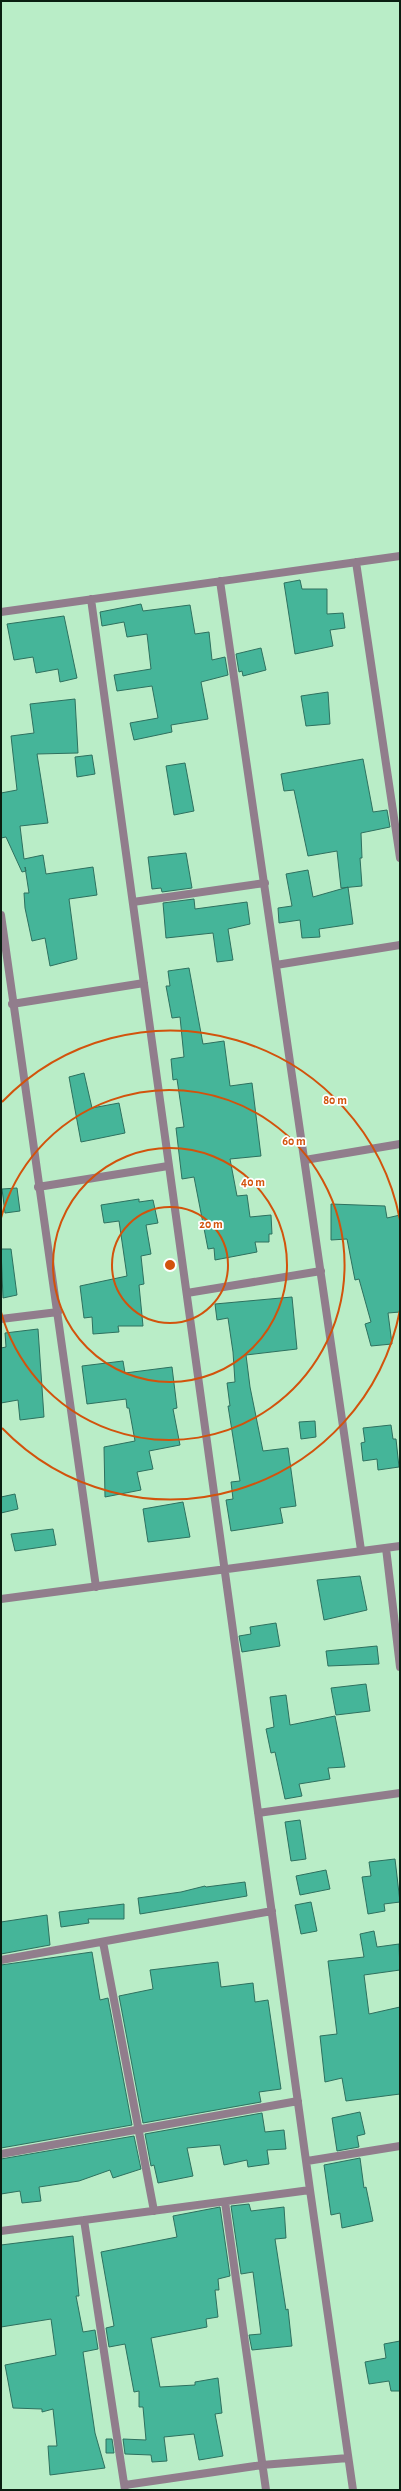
<svg xmlns="http://www.w3.org/2000/svg" width="401" height="2491" font-family="'Alegreya Sans',sans-serif">
  <style>
    .building { fill: #45b599; stroke: #2e715f }
    .lines { fill: none; stroke-linecap: round; stroke-linejoin: round }
    .minor { stroke: #917d8c; stroke-width: 8 }
    .ring { fill: none; stroke: #d2530c; stroke-width: 2 }
    .centre { fill: #d2530c; stroke: #fff; stroke-width: 2 }
    .ring-label { font-size: 12px; text-anchor: middle; font-weight: bold; fill: #d2530c; stroke: #fff; stroke-width: 3.5; stroke-linejoin: round; paint-order: stroke }
  </style>
  <rect width="100%" height="100%" fill="#b9edc7"/>
  <path class="building" d="M300,580L302,589H327V614L343,613L345,628L330,630L333,646L295,654L284,583Z
    M141,604L143,611L190,605L195,634L209,632L212,660L225,657L228,675L201,682L208,719L171,725L172,732L134,740L130,723L158,718L152,686L117,691L114,675L151,669L147,634L127,637L124,622L102,626L100,612Z
    M64,616L77,678L60,682L58,669L36,673L33,657L14,660L7,624Z
    M261,648L266,670L243,676L242,671L239,672L236,654Z
    M328,692L330,724L306,726L301,696Z
    M75,699L78,753L37,754L48,823L20,826L24,859L43,855L46,874L93,867L97,895L69,899L77,959L50,966L45,938L32,941L25,908L24,893H29L25,867L26,871L22,872L6,837L1,838V793L17,790L11,736L34,733L30,704Z
    M92,755L95,774L77,777L75,757Z
    M363,759L373,812L387,810L390,827L361,833L362,858H360L362,886L341,888L337,851L308,856L294,790L284,791L281,774Z
    M185,763L194,811L174,815L166,766Z
    M186,853L192,888L162,892L161,888L152,889L148,857Z
    M308,870L313,897L348,887L353,924L319,929L320,937L302,938L300,920L279,923L278,908L292,906L286,874Z
    M194,899L195,909L247,902L250,924L228,929L233,960L217,962L213,933L166,938L163,903Z
    M189,968L203,1044L224,1041L230,1086L252,1083L261,1156L230,1159L237,1196L247,1195L250,1217L271,1215L272,1234H269V1242H255L257,1252L215,1260L214,1248L208,1249L194,1177L182,1179L176,1128L184,1127L177,1079L173,1080L171,1059L184,1057L180,1017L172,1018L166,986H170L168,971Z
    M84,1073L92,1108L119,1103L125,1133L81,1142L69,1077Z
    M17,1188L20,1211L5,1213L2,1189Z
    M139,1199V1202L153,1200L158,1223L146,1225L151,1254L141,1256L144,1284L139,1285L143,1326H118L119,1332L93,1334L92,1317L84,1318L80,1286L127,1276L119,1221L104,1223L101,1205Z
    M331,1204L385,1206L387,1218L400,1215V1312L388,1313L392,1344L371,1346L365,1324L371,1322L359,1279L355,1280L347,1239L331,1240Z
    M1,1249H11L17,1295L3,1298Z
    M292,1297L297,1349L246,1355L250,1387L263,1451L288,1448L296,1506L280,1508L283,1523L231,1531L226,1500L233,1499L231,1482L240,1481L228,1406H230L227,1383L235,1382L233,1352L228,1318L217,1320L215,1304Z
    M38,1329L44,1417L20,1420L18,1400L1,1403V1348L6,1347L5,1333Z
    M123,1361L125,1373L172,1367L177,1408L173,1409L180,1445L149,1451L153,1469L137,1472L141,1490L105,1497L104,1447L135,1441L129,1408H127L126,1399L87,1404L82,1366Z
    M315,1421L316,1437L301,1439L299,1422Z
    M391,1425L393,1439H396L399,1467L378,1470L377,1459L363,1461L361,1443L365,1442L363,1428Z
    M15,1494L18,1509L1,1513V1497Z
    M183,1502L190,1537L148,1542L143,1509Z
    M53,1529L56,1545L15,1551L11,1534Z
    M360,1576L367,1610L324,1620L317,1580Z
    M276,1623L280,1646L242,1652L239,1636L251,1634L250,1627Z
    M377,1646L379,1664L328,1666L326,1651Z
    M366,1684L370,1711L336,1715L331,1688Z
    M286,1695L290,1725L335,1716L345,1767L328,1768L330,1779L299,1784L302,1796L285,1799L275,1752L271,1753L266,1729L274,1727L270,1697Z
    M300,1820L306,1859L291,1861L285,1822Z
    M395,1859L400,1902L384,1904L385,1911L368,1914L362,1877L371,1876L369,1862Z
    M326,1870L330,1889L300,1895L296,1876Z
    M245,1882L247,1896L140,1914L138,1898L181,1892L205,1886L206,1887Z
    M311,1902L317,1931L301,1934L295,1905Z
    M124,1904V1919H88L89,1923L61,1927L59,1912Z
    M47,1915L50,1945L1,1954V1922Z
    M374,1931L377,1947L399,1944L400,1970L364,1975L369,2014L400,2007V2094L346,2101L342,2078L325,2082L320,2036L337,2034L328,1961L364,1957L360,1934Z
    M92,1952L100,2000L108,1998L132,2125L1,2148V1965Z
    M218,1962L221,1987L253,1983L255,2002L268,2000L281,2089L259,2092L261,2102L143,2123L119,1996L153,1989L150,1970Z
    M360,2112L365,2134L357,2136L359,2147L337,2151L332,2118Z
    M262,2113L265,2132L284,2130L286,2149L267,2150L269,2164L248,2167L247,2160L224,2165L220,2145L187,2148L193,2176L158,2183L154,2165L151,2166L145,2134Z
    M134,2136L141,2169L113,2178L110,2170L79,2181L39,2187L41,2201L22,2203L20,2191L1,2194V2159Z
    M360,2158L364,2188L366,2187L373,2221L342,2228L340,2213L331,2215L324,2165Z
    M249,2204L251,2211L284,2207L286,2238L275,2239L286,2310L288,2309L292,2346L252,2350L249,2335L261,2334L253,2272L241,2274L231,2206Z
    M220,2207L230,2276L218,2279L219,2290H215L218,2317L206,2319L207,2327L151,2338L160,2387L195,2385V2382L218,2378L222,2413L215,2414L223,2456L199,2460L194,2434L164,2437L167,2461L152,2462L151,2455L125,2454L123,2439L146,2440L143,2407H139V2391L134,2392L125,2344L109,2347L106,2328L114,2326L101,2252L177,2237L173,2216Z
    M73,2236L79,2296H76L83,2332L95,2330L98,2349L83,2352L95,2433L105,2468L50,2475L48,2446H57L53,2409L42,2412V2409L13,2408L5,2365L56,2355L51,2319L1,2327V2245Z
    M400,2341V2391H391L389,2381L369,2384L365,2362L386,2358L384,2344Z
    M106,2439H112L114,2453H106Z"/>
  <g class="lines">
    <path class="minor" d="M356,562L400,858
      M220,581L361,1550
      M91,599L310,2190L353,2490
      M1,612L400,556
      M133,902L265,883
      M1,915L96,1587
      M276,965L400,945
      M12,1004L144,983
      M305,1160L400,1144
      M38,1187L168,1166
      M187,1293L321,1271
      M1,1319L58,1312
      M386,1548L400,1667
      M1,1599L400,1546
      M258,1813L400,1793
      M103,1942L154,2211
      M1,1960L272,1911
      M1,2154L298,2101
      M307,2161L400,2146
      M225,2202L266,2490
      M84,2220L125,2490
      M1,2231L310,2190
      M125,2485L262,2465L348,2458"/>
  </g>
  <g class="ring">
    <circle cx="170" cy="1265" r="58"/>
    <circle cx="170" cy="1265" r="117"/>
    <path d="M1 1218A175 175 0 1 1 1 1312"/>
    <path d="M400 1310A234 234 0 0 1 2 1428M2 1102A234 234 0 0 1 400 1220"/>
  </g>
  <circle cx="170" cy="1265" r="6" class="centre"/>
  <g class="ring-label">
    <text x="335" y="1104">80 m</text>
    <text x="294" y="1145">60 m</text>
    <text x="253" y="1186">40 m</text>
    <text x="211" y="1228">20 m</text>
  </g>
  <rect width="401" height="2491" fill="none" stroke="#0a1e11" stroke-width="4"/>
</svg>
